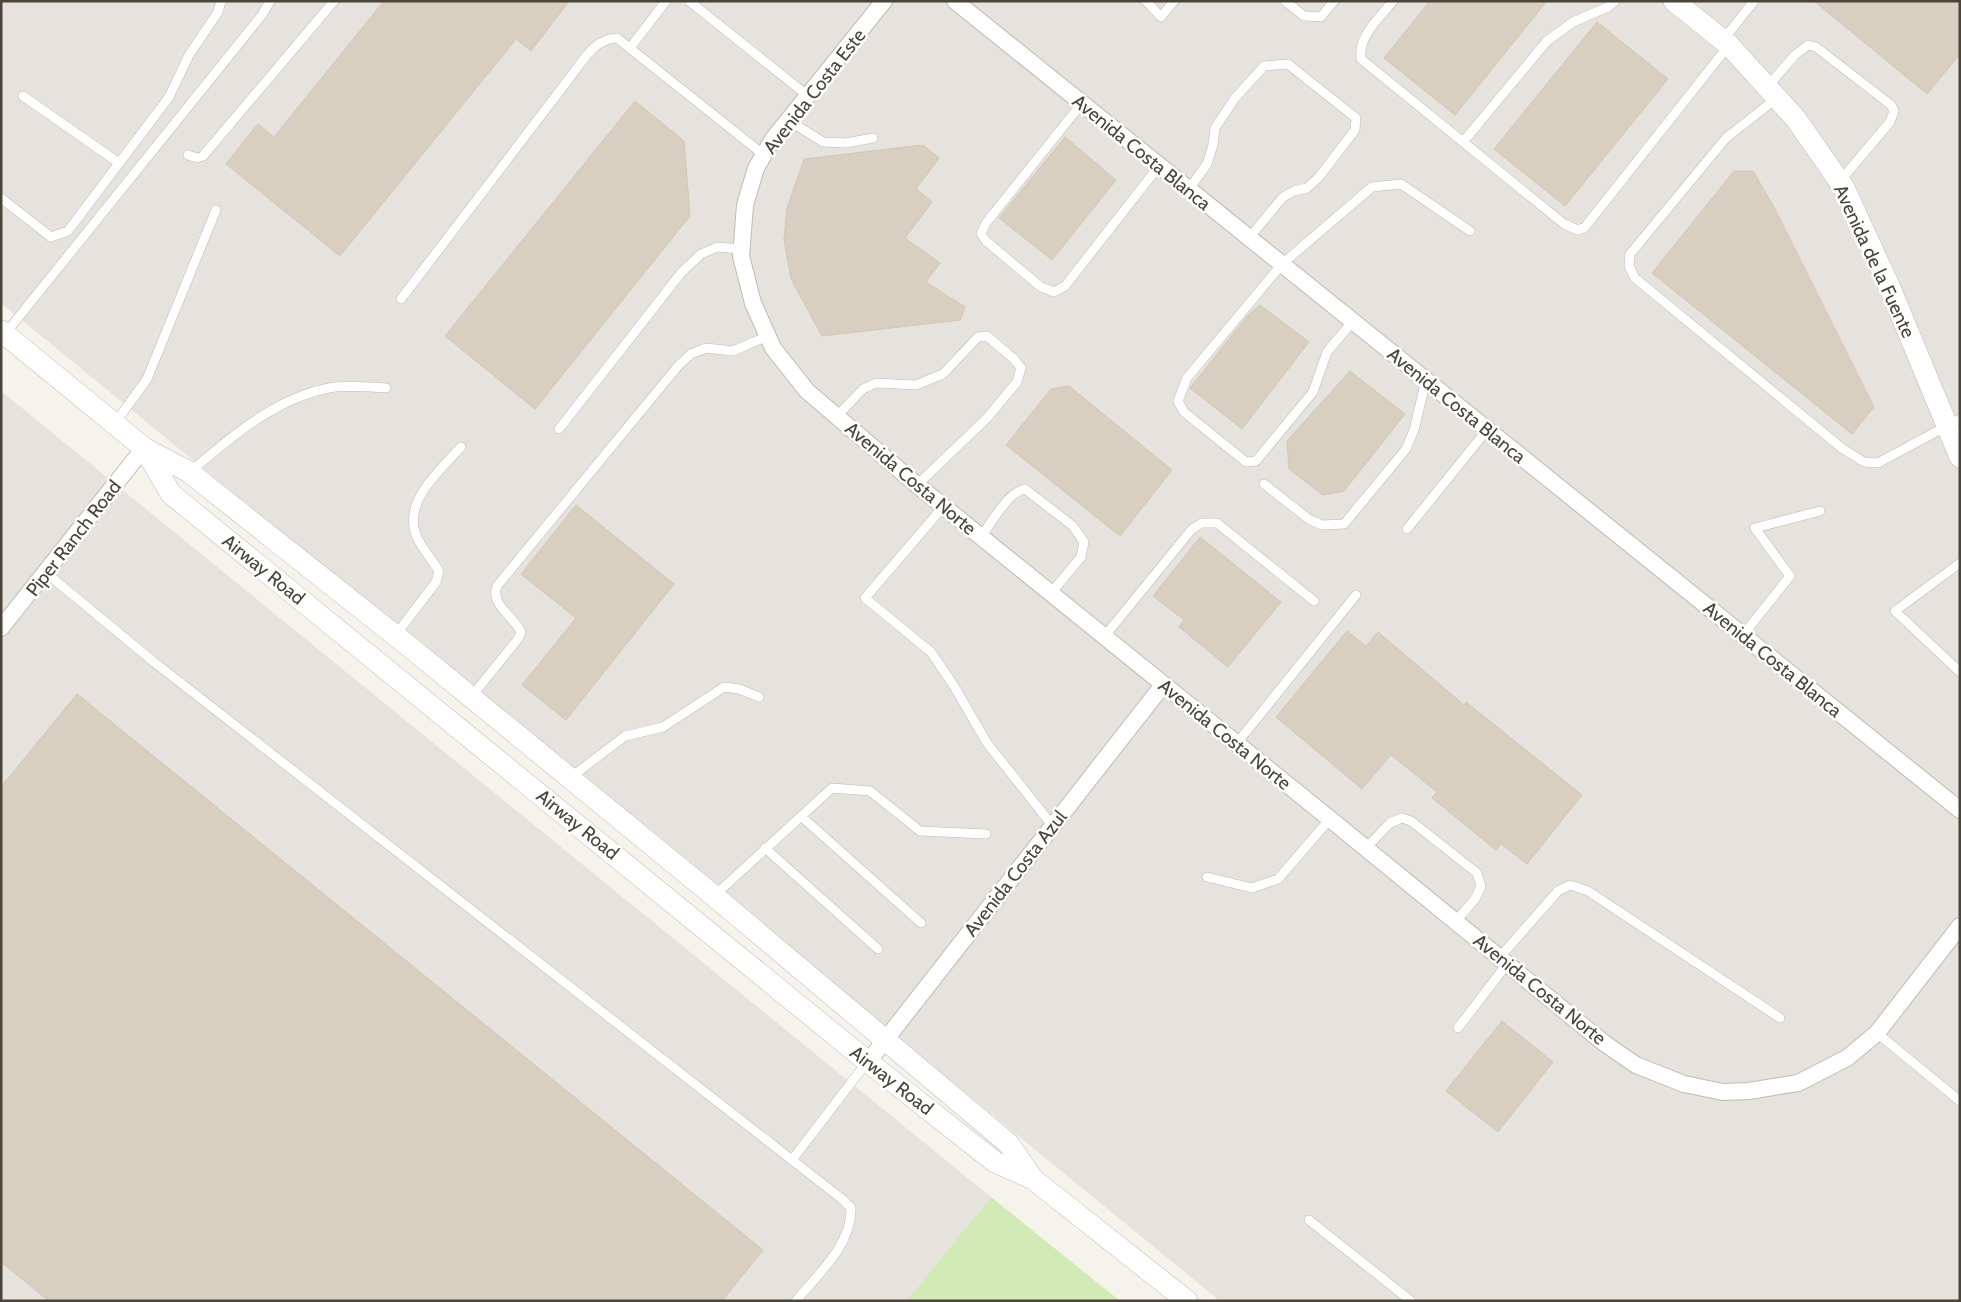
<svg xmlns="http://www.w3.org/2000/svg" width="1961" height="1302" font-family="Cabin,sans-serif">
  <style>
    .industrial { fill: #e6e2dd }
    .green { fill: #d2eab5 }
    .building { fill: #d8cfc1; stroke: #d3c7b4 }
    .lines { fill: none; stroke-linecap: round; stroke-linejoin: round }
    .service-casing { stroke: #c2bbae; stroke-width: 10 }
    .minor-casing { stroke: #c2bbae; stroke-width: 18 }
    .tertiary-casing { stroke: #c2bbae; stroke-width: 22 }
    .service { stroke: #fff; stroke-width: 9 }
    .minor { stroke: #fff; stroke-width: 16 }
    .tertiary { stroke: #fff; stroke-width: 21 }
    .labels { text-anchor: middle; stroke-width: 5; stroke-linejoin: round; paint-order: stroke }
    .street-label { font-size: 19px; fill: #4b4439; stroke: #fff }
  </style>
  <rect width="100%" height="100%" fill="#f6f3ec"/>
  <path class="industrial" d="M1,1H1960V1301H1220L1,303Z
    M1,391L991,1197L906,1301H1Z"/>
  <path class="green" d="M991,1197L1120,1301H906Z"/>
  <path class="building" d="M384,1H569L531,51L516,39L340,256L226,164L258,124L274,137Z
    M1430,1H1547L1455,115L1384,58Z
    M1814,1H1960V54L1927,94Z
    M1597,22L1668,79L1565,206L1494,149Z
    M635,101L684,141L690,216L535,409L445,336Z
    M1065,137L1116,180L1052,260L999,218Z
    M923,145L939,158L916,189L932,202L905,238L940,263L926,282L965,307L960,320L822,336L791,279L784,240L787,208L804,159Z
    M1734,171H1753L1775,209L1874,407L1852,434L1652,273Z
    M1260,305L1309,342L1242,429L1190,388L1248,315Z
    M1350,371L1405,414L1344,491L1323,495L1289,469L1287,441Z
    M1069,386L1172,470L1120,536L1006,445L1051,389Z
    M576,505L674,584L566,720L522,685L576,618L521,574Z
    M1200,537L1281,602L1228,667L1179,627L1184,620L1153,596Z
    M1347,631L1366,646L1378,632L1464,705L1466,702L1582,795L1527,864L1501,844L1496,850L1432,798L1437,792L1391,755L1362,789L1276,717Z
    M77,694L763,1250L722,1301H49L1,1262V787Z
    M1502,1021L1553,1062L1498,1132L1446,1091Z"/>
  <g class="lines">
    <defs>
      <path id="service" d="M689,1L808,96
        M1146,1L1161,17L1174,1
        M1285,1L1304,16L1321,17L1334,1
        M1393,1C1379,18 1358,36 1361,59L1564,224L1578,230L1585,227L1729,45
        M1723,40L1754,1
        M630,48L666,1
        M1767,87L1795,55L1808,45L1816,47L1891,105L1894,111L1890,122L1840,181
        M23,96L119,163
        M1777,98L1726,138L1630,254L1629,266L1635,278L1843,449L1864,462L1878,463L1960,419
        M1082,103L986,223L981,234L986,241L1041,287L1054,292L1065,286L1159,166
        M788,120L823,142L846,143L873,138
        M1463,142L1547,41L1573,22L1608,7L1615,1
        M188,155L197,158L203,156L334,1
        M1189,189L1207,164L1213,145L1215,128L1235,98L1264,66L1288,64L1356,118L1355,130L1319,177L1307,188L1294,191L1283,197L1249,238
        M1,198L51,237L68,231L169,97L189,55L218,12L221,1
        M401,299L568,80C581,64 594,38 617,38L764,155
        M1353,321L1327,352L1313,392L1256,461L1246,462L1184,412L1178,401L1187,378L1282,264L1372,187L1401,184L1470,231
        M5,334L262,15L270,1
        M837,416L863,389L876,383L916,385L943,374L978,337L987,336L1014,359L1021,368L1017,382L987,418L917,485
        M115,423L147,379L216,210
        M559,429L681,273L701,254L717,247L741,249
        M190,472C231,437 274,399 329,388C346,385 368,387 386,388
        M1264,484L1310,520L1322,525L1344,524L1406,449L1414,430L1426,380
        M943,507L865,598L931,652L954,686L987,743L1052,825
        M1407,529L1487,430
        M981,537C992,522 1008,492 1025,489L1073,526L1084,542L1081,557L1051,593
        M1960,563L1895,611L1960,672
        M45,572L154,662L792,1160L867,1062
        M1743,635L1790,576L1755,528L1820,511
        M395,636L436,582L439,571C432,560 421,547 416,535C403,501 441,469 461,447
        M1104,637L1192,529L1202,523H1217L1314,601
        M471,697L518,639L521,632C513,615 490,605 497,586L678,366L691,354L706,348L733,351L768,336
        M1237,743L1356,595
        M570,778L625,736L663,727L724,687L739,689L759,697
        M802,817L921,923
        M765,848L878,949
        M1366,848L1390,823L1402,818L1411,821L1477,873L1481,886L1475,899L1456,921
        M1207,877L1252,888L1278,879L1330,819
        M714,896L832,788L870,791L920,831L986,834
        M1500,957L1558,891L1570,885L1588,891L1780,1018
        M1458,1028L1507,964
        M1877,1033L1960,1101
        M792,1160L842,1199L851,1208C852,1245 817,1275 796,1301
        M1309,1220L1411,1301"/>
      <path id="minor" d="M884,1L773,139L756,168L745,205L741,256L753,303L773,348L807,391L917,485L1330,819L1604,1043L1636,1065L1684,1084L1723,1092L1749,1091L1798,1083L1847,1058L1877,1033L1960,926
        M955,1L1960,810
        M1,628L144,448
        M868,1062L1163,685"/>
      <path id="tertiary" d="M1674,1L1729,45L1796,119L1844,188L1890,288L1960,457
        M1,331L144,448L189,472L411,648L714,896L1009,1144L1032,1178
        M144,448L171,494L868,1062L995,1162L1033,1179L1187,1301"/>
    </defs>
    <use href="#service" class="service-casing"/>
    <use href="#minor" class="minor-casing"/>
    <use href="#tertiary" class="tertiary-casing"/>
    <use href="#service" class="service"/>
    <use href="#minor" class="minor"/>
    <use href="#tertiary" class="tertiary"/>
  </g>
  <g class="labels">
    <g class="street-label">
      <text transform="translate(814 91) rotate(-52)" y="7">Avenida Costa Este</text>
      <text transform="translate(1142 152) rotate(39)" y="7">Avenida Costa Blanca</text>
      <text transform="translate(1875 261) rotate(65)" y="7">Avenida de la Fuente</text>
      <text transform="translate(1457 405) rotate(39)" y="7">Avenida Costa Blanca</text>
      <text transform="translate(911 478) rotate(40)" y="7">Avenida Costa Norte</text>
      <text transform="translate(73 538) rotate(-52)" y="7">Piper Ranch Road</text>
      <text transform="translate(264 569) rotate(39)" y="7">Airway Road</text>
      <text transform="translate(1773 659) rotate(39)" y="7">Avenida Costa Blanca</text>
      <text transform="translate(1225 734) rotate(39)" y="7">Avenida Costa Norte</text>
      <text transform="translate(578 824) rotate(39)" y="7">Airway Road</text>
      <text transform="translate(1015 873) rotate(-52)" y="7">Avenida Costa Azul</text>
      <text transform="translate(1540 989) rotate(39)" y="7">Avenida Costa Norte</text>
      <text transform="translate(892 1080) rotate(38)" y="7">Airway Road</text>
    </g>
  </g>
  <rect width="1961" height="1302" fill="none" stroke="#4b4439" stroke-width="5"/>
</svg>
